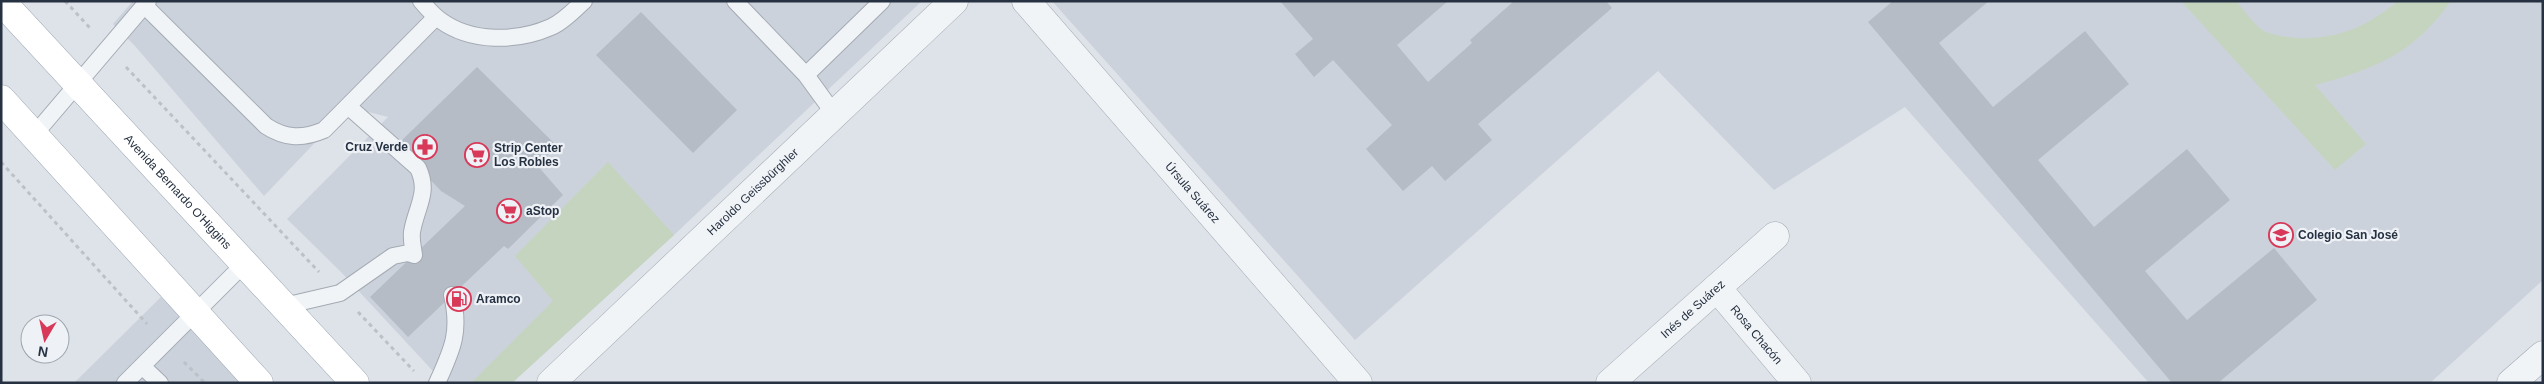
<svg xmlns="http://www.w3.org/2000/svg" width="2544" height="384" font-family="Helvetica,sans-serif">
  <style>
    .built { fill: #ccd2db }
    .green { fill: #c5d4bf }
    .building { fill: #b5bcc6 }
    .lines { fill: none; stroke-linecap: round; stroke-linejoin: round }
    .service-casing { stroke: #a3aab3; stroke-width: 18 }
    .minor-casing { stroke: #a3aab3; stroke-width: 29 }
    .tertiary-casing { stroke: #a3aab3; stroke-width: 29 }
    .primary-casing { stroke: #9da8b6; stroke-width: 29 }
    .path { stroke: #bcc1c8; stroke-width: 3; stroke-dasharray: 4 4; stroke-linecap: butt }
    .service { stroke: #f1f4f7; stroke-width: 16 }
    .minor { stroke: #f1f4f7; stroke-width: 28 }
    .tertiary { stroke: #f1f4f7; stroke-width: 28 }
    .primary { stroke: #fff; stroke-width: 28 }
    .labels { text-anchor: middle; stroke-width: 4.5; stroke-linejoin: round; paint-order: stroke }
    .poi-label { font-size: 12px; font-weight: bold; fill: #263141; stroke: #eef2f7; text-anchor: start }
    .street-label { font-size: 12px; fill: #263141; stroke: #eef2f7 }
  </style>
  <rect width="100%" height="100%" fill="#dee3e9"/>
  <path class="built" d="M133,1H922L674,235L512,383H444L341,272L287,219L388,117L349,107L264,196L135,46L113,24Z
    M1052,1H2543V280L2430,383H2149L1905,107L1774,190L1658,71L1355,340Z
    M161,297L244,383H74Z"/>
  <path class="green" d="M2181,1H2236C2244,10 2252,22 2262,30C2270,35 2286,37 2296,38C2336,40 2367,27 2398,1H2451C2413,54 2375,69 2315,85L2366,144L2335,170Z
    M608,162L674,235L512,383H471L553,301L515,256Z"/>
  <path class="building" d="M1280,1H1448L1397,45L1428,82L1472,43L1470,40L1514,1H1606L1612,8L1478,124L1492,140L1445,181L1432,166L1403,191L1366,149L1392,125L1333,60L1314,77L1295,54L1313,39Z
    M1893,1H1989L1939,43L1993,107L2085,31L2129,84L2038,160L2094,227L2187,149L2230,200L2145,271L2187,320L2274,248L2317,300L2218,383H2172L1868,22Z
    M641,12L737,110L693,153L596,55Z
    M477,67L557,146L537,165L563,195L508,249L504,246L408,337L370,297L465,206L441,191L397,145Z"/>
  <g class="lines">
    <defs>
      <path id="service" d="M421,1C427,8 433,15 440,20C471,43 517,42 551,27C563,22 574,10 584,1
        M735,1L806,75L882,1
        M145,6L266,126C286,139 303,139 324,130L436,17
        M806,75L835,115
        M349,107L418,168C430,193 416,207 412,232C411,240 413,247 414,255
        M34,135L148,1
        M284,306L340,293L393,256L408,253L414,255
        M142,366L160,383
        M125,383L244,264
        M437,383C452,350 461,332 452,295"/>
      <g id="minor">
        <path id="s1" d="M1026,1L1358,383"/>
        <path id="s2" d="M1717,288L1797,383"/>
        <path id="s3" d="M1610,383L1775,236"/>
      </g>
      <g id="tertiary">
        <path id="s4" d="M551,383L954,1"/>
        <path d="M2511,383L2543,355"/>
      </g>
      <g id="primary">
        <path id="s5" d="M1,1L355,383"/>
        <path d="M1,99L259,383"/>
      </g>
    </defs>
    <use href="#service" class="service-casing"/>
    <use href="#minor" class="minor-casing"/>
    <use href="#tertiary" class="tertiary-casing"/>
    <use href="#primary" class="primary-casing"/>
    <path class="path" d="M65,1L90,28
      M126,67L319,272
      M1,162L147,324
      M358,312L414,371
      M184,362L205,383"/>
    <use href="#service" class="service"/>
    <use href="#minor" class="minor"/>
    <use href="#tertiary" class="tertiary"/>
    <use href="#primary" class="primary"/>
  </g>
  <defs>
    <symbol id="pharmacy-ring" viewBox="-11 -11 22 22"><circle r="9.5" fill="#eef2f7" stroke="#d93959" stroke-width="1.5"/><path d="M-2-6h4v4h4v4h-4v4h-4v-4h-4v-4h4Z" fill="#d93959"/></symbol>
    <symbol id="supermarket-ring" viewBox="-11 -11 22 22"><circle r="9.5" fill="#eef2f7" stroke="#d93959" stroke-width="1.5"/><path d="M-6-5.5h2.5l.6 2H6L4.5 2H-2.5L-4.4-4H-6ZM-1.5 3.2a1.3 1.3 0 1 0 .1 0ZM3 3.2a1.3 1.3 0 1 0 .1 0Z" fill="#d93959"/></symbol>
    <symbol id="school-ring" viewBox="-11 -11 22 22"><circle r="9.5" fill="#eef2f7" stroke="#d93959" stroke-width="1.5"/><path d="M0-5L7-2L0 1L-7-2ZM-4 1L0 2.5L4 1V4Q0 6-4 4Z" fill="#d93959"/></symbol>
    <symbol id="fuel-ring" viewBox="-11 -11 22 22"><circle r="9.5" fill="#eef2f7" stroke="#d93959" stroke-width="1.5"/><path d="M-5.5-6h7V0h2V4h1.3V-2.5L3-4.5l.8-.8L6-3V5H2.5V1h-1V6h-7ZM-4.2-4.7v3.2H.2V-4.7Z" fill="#d93959"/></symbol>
  </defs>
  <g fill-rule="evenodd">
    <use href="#pharmacy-ring" x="411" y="133" width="28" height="28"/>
    <use href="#supermarket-ring" x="463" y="141" width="28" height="28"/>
    <use href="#supermarket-ring" x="495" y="197" width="28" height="28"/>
    <use href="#school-ring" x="2267" y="221" width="28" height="28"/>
    <use href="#fuel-ring" x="445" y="285" width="28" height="28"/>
  </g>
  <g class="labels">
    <g class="poi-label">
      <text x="408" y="151" text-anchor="end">Cruz Verde</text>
      <text x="494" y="152">Strip Center<tspan x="494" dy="14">Los Robles</tspan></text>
      <text x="526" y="215">aStop</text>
      <text x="2298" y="239">Colegio San José</text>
      <text x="476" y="303">Aramco</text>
    </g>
    <g class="street-label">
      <text dy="4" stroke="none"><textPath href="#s5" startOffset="260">Avenida Bernardo O'Higgins</textPath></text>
      <text dy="4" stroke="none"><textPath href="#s1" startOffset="254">Úrsula Suárez</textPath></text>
      <text dy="4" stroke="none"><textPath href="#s4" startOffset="278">Haroldo Geissbürghler</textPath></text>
      <text dy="4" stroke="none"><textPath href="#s3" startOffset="111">Inés de Suárez</textPath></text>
      <text dy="4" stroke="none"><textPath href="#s2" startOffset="61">Rosa Chacón</textPath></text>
    </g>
  </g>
  <rect width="2544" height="384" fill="none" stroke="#263141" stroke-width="5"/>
  <g transform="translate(45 339) rotate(189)"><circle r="24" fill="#eef2f7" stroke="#9ea5ae"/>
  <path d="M0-4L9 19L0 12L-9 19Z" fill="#d93959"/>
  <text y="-8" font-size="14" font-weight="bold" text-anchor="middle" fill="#263141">N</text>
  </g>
</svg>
